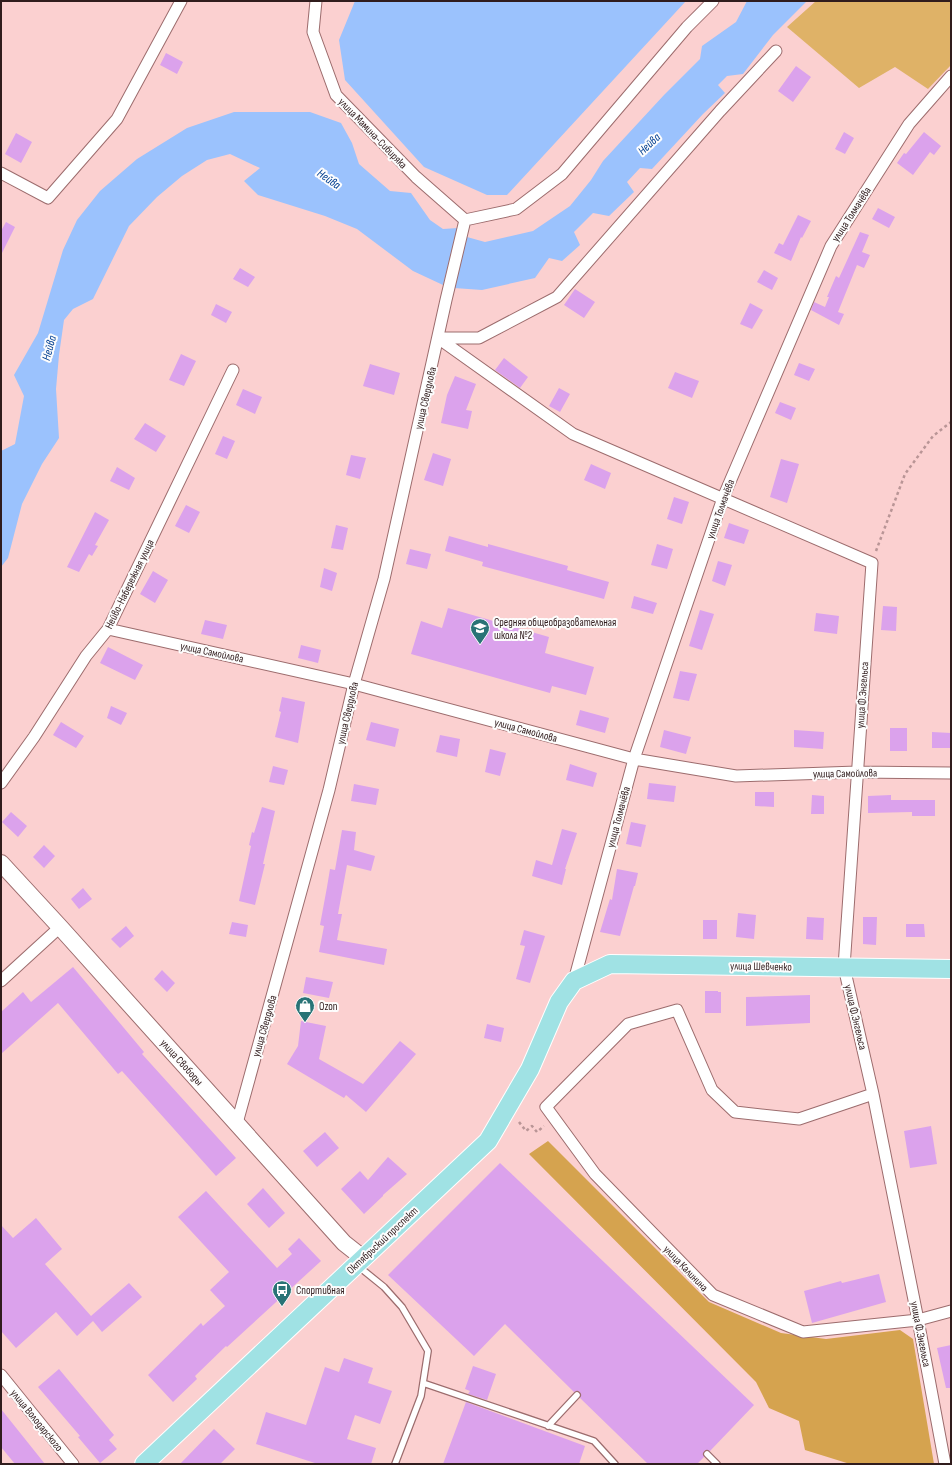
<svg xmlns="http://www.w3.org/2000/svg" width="952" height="1465" font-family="'Sofia Sans Condensed',sans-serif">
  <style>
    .green { fill: #dfb267 }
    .forest { fill: #d5a34f }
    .water { fill: #9bc2fd }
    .building { fill: #dba2ec }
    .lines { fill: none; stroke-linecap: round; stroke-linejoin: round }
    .lane-casing { stroke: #9c6c6d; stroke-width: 8 }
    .street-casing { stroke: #9c6c6d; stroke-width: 13 }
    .secondary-casing { stroke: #9c6c6d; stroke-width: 18 }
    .primary-casing { stroke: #fff; stroke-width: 20 }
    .path { stroke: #b99596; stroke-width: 2.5; stroke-dasharray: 3 3; stroke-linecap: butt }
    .lane { stroke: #fff; stroke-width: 5.5 }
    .street { stroke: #fff; stroke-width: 11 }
    .secondary { stroke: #fff; stroke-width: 16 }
    .primary { stroke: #a0e2e4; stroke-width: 18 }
    .labels { text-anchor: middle; stroke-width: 4; stroke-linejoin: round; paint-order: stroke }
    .street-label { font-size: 11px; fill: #301c1d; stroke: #fdfdfd }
    .poi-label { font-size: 11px; fill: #301c1d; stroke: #fdfdfd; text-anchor: start }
    .water-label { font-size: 12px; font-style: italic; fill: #003e90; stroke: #fdfdfd }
  </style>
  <rect width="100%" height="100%" fill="#fbd0d0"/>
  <path class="green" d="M816,1H951V65L928,89L895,67L859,88L787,27Z"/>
  <path class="forest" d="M548,1141L709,1302L781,1333L826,1339L900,1330L913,1339L934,1464H850L805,1450L799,1421L769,1408L756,1382L529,1154Z"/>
  <path class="water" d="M355,1H686L507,195H487L424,167L345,80L339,40Z
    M747,1H807L773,35L743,74L727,76L718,85L725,93L703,114L652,169L640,168L627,182L634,192L609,216L593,213L574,232L580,245L562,261L549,258L535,278L482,290L454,288L467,237L485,242L533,231L570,206L591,180L603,161L664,95L700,59L702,46L736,22Z
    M234,112H310L341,123L352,143L359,164L390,191L411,193L430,220L443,229L458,228L443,285L413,271L357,229L325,216L258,195L244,181L260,168L230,154L207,160L182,176L157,197L129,226L93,299L73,309L64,320L59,355L56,389L59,438L42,464L22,504L8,558L1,567V451L15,444L24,396L14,375L38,333L63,250L77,220L100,191L137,159L187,128Z"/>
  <path class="building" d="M166,53L183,62L177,74L160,65Z
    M796,66L811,77L793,102L778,91Z
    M844,132L854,138L845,154L835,149Z
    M924,132L941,146L934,155L930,152L913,175L897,163L904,153L906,154Z
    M16,133L32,142L21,163L5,154Z
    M878,208L895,217L889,228L872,219Z
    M798,215L811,221L802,238L801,237L791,261L774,253L779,243L783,245Z
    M6,222L15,227L1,255V231Z
    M860,232L869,235L862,252L870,255L864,268L857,265L838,312L844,314L839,325L811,310L814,302L825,307L829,297H827L836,276L839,278Z
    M240,268L255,277L248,287L233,279Z
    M764,270L778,278L772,290L757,282Z
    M575,289L595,302L584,318L564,305Z
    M750,303L763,310L752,329L740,324Z
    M216,304L232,312L226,323L211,315Z
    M181,354L196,361L184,386L169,380Z
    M504,358L528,377L520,388L495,370Z
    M799,363L815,369L809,381L794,375Z
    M370,364L400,373L394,395L363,386Z
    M675,372L699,381L692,398L668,388Z
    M455,376L476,384L466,410L472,411L468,429L441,423L447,395Z
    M559,388L570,394L560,412L549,406Z
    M243,389L262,397L255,414L236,405Z
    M780,402L796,408L791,420L775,413Z
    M145,423L166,436L156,452L134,439Z
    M223,436L235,441L227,459L215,454Z
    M433,453L451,459L443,486L424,480Z
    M351,455L366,458L360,479L346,475Z
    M781,459L799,464L787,503L770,497Z
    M591,464L611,473L605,489L584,480Z
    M117,467L135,478L129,490L110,481Z
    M674,497L689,502L682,524L667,519Z
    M186,505L200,512L189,533L175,526Z
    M95,512L109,520L95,545L98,546L92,556L89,554L79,572L67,567Z
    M729,523L749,530L744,544L724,538Z
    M336,525L348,528L343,550L331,548Z
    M449,536L488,547V544L568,566L567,570L609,582L604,599L482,566L483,562L445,551Z
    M657,544L673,549L667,569L651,565Z
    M410,549L431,554L427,569L406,564Z
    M718,561L732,565L725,586L712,581Z
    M324,568L337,573L332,591L320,587Z
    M153,571L168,580L155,603L140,594Z
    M634,596L657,603L653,614L631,608Z
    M883,606L897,607L896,631L881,630Z
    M448,608L549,637L545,653L594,667L586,695L552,686L550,693L411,654L421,621L442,628Z
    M700,610L714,614L702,650L689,646Z
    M816,613L839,616L837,634L814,631Z
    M205,620L227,625L223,639L201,634Z
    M301,645L321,650L318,663L298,658Z
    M108,647L143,665L135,680L100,663Z
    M680,671L697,674L689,701L673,698Z
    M282,697L305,702L298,743L275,737L281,712L279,711Z
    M111,706L127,713L121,725L107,718Z
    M580,710L609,718L605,733L576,725Z
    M61,722L84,736L76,748L53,735Z
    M371,722L399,729L395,747L366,740Z
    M890,728H907V751H890Z
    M664,730L691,737L686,754L660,747Z
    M794,730L824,732L823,749L794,747Z
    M932,732L951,733V748H932Z
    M440,735L460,739L457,757L436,752Z
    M490,749L506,753L500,776L485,772Z
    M570,764L597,773L593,787L566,780Z
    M273,766L288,770L284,785L269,782Z
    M649,783L676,786L674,802L647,799Z
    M354,784L379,789L376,805L351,801Z
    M755,792H774V807L755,806Z
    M812,795L824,796V814H811Z
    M891,795V800H935V816H912V812L868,813V796Z
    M262,807L275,811L263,864H265L255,905L239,901L251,846L249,845L252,832L254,833Z
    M11,812L27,826L18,837L2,822Z
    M631,822L646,825L641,847L626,844Z
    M562,829L577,833L565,869H566L562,885L532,876L536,860L552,865Z
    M342,830L356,832L354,850L375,856L371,871L347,865L338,914H342L337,940L387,949L384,965L319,952L324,926L320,925L327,887L330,869L335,870Z
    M44,845L55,856L44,868L33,857Z
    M617,869L638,873L635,886H634L620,936L600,932L610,899L612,900Z
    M83,888L92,899L79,909L71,899Z
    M738,913L756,915L754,939L736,937Z
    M807,917L824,918L823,940L806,939Z
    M863,917H877L876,945L863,944Z
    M703,920H717V939H703Z
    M232,922L248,925L246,937L229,934Z
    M906,924H924L925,937H906Z
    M126,926L134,936L120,948L111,939Z
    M524,930L545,936L530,983L516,979L525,946L520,945Z
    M73,967L144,1052L142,1054L236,1158L216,1176L122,1071L118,1074L58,1003L1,1054V1012L23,992L31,1002Z
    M162,970L175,983L167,992L154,979Z
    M306,977L333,982L329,998L303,993Z
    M705,991H718V992H721V1013H705Z
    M810,995V1023L746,1026V997Z
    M301,1021L326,1026L319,1059L363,1084L400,1041L416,1054L366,1112L346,1095L344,1098L287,1064L298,1046Z
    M487,1024L504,1028L501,1042L484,1038Z
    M931,1126L937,1164L910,1168L904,1131Z
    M325,1132L339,1148L317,1167L303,1151Z
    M388,1157L407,1174L383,1195V1196L364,1214L341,1189L360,1171L368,1180Z
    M500,1163L754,1405L710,1451L706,1450L704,1451V1457L697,1464H648L580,1398V1392L578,1391L574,1392L505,1324L474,1356L388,1275Z
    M263,1188L285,1213L269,1228L247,1204Z
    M206,1191L277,1268L292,1254L288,1249L299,1238L321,1261L227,1347L226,1346L195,1376L197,1379L173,1402L148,1375L201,1323L203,1326L225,1306L210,1290L229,1272L178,1217Z
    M36,1218L62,1249L45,1264L91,1316L129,1283L142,1297L102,1332L93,1321L77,1336L56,1312L16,1348L1,1331V1225L13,1238Z
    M879,1274L886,1302L812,1323L804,1291L841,1281L842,1283Z
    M951,1345V1388H946L937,1348Z
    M344,1358L373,1368L368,1383L392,1391L380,1424L355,1415L347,1439L376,1448L371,1464H318L256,1444L266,1412L306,1425L325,1367L339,1372Z
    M473,1366L496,1374L487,1400L468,1394L470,1391L465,1389Z
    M59,1369L114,1435L109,1440L117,1449L100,1463L78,1437L80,1436L38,1387Z
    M466,1402L585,1446L579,1464H443Z
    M1,1409L45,1464H15L1,1447Z
    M214,1429L235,1449L220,1464H180Z"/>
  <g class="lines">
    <defs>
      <path id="lane" d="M358,1266L384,1287L402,1307L428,1351L421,1396L395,1464
        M423,1383L594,1441L615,1464
        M548,1426L577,1395
        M707,1454L717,1464"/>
      <path id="street" d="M316,1L313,32L336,95L416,177L465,220
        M1,173L48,198L117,119L181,1
        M465,220L516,209L562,174L687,27L713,1
        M438,338L573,434L872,563L844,967L873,1094L918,1320L945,1464
        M438,338H479L557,297L720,111L776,51
        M108,629L354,684L634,759L736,776L857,772L951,773
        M1,783L34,737L86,656L108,629L233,370
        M1,981L60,927
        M574,981L634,759L723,498L831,246L909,124L951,76
        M873,1094L799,1119L735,1112L712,1090L677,1010L628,1024L546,1107L595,1174L713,1295L803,1332L918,1320L951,1311
        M237,1123L329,790L354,684L384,579L446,300L465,220
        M1,1375L73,1464"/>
      <path id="secondary" d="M1,863L60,927L344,1243L363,1258"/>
      <path id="primary" d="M144,1464L488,1141L530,1069L559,1002L574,981L610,964L951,969"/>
    </defs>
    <use href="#lane" class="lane-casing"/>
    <use href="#street" class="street-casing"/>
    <use href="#secondary" class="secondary-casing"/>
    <use href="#primary" class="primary-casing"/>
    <path class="path" d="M876,551L905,474L933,436L951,422
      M519,1122L526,1131L532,1126L537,1132L544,1126"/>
    <use href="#lane" class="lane"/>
    <use href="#street" class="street"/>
    <use href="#secondary" class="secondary"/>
    <use href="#primary" class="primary"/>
  </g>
  <defs>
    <symbol id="school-pin" viewBox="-11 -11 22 30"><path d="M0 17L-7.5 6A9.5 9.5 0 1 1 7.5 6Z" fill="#297376" stroke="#fdfdfd"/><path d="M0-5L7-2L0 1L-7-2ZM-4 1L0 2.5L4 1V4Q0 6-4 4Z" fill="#fff"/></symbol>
    <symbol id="shop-pin" viewBox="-11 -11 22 30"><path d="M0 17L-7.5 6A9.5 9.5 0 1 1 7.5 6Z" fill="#297376" stroke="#fdfdfd"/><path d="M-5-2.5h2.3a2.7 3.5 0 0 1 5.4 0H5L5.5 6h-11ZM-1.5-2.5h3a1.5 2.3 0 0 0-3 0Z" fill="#fff"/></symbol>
    <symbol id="bus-pin" viewBox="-11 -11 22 30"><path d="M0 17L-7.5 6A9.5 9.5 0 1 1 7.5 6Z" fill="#297376" stroke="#fdfdfd"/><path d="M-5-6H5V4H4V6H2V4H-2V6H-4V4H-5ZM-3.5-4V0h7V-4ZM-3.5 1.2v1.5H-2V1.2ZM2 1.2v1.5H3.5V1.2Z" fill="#fff"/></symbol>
  </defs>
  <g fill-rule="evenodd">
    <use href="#school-pin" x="469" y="617" width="22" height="30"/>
    <use href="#shop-pin" x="294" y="995" width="22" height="30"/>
    <use href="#bus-pin" x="271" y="1279" width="22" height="30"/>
  </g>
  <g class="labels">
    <g class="street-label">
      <text transform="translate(373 133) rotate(46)" y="4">улица Мамина-Сибиряка</text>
      <text transform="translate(851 214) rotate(-57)" y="4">улица Толмачёва</text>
      <text transform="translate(425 398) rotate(-77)" y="4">улица Свердлова</text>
      <text transform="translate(720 509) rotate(-70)" y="4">улица Толмачёва</text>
      <text transform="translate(129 584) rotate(-64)" y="4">Нейво-Набережная улица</text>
      <text transform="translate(212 652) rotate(12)" y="4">улица Самойлова</text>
      <text transform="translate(862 695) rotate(-86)" y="4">улица Ф.Энгельса</text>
      <text transform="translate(347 713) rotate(-77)" y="4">улица Свердлова</text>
      <text transform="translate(526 730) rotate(15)" y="4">улица Самойлова</text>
      <text transform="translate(845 773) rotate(-1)" y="4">улица Самойлова</text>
      <text transform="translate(618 817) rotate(-75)" y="4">улица Толмачёва</text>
      <text transform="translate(761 966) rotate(1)" y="4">улица Шевченко</text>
      <text transform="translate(856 1017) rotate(77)" y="4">улица Ф.Энгельса</text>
      <text transform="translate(264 1026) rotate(-74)" y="4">улица Свердлова</text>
      <text transform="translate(182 1062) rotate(48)" y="4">улица Свободы</text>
      <text transform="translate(382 1240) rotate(-43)" y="4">Октябрьский проспект</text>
      <text transform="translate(686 1268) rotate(46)" y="4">улица Калинина</text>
      <text transform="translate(921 1334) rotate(79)" y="4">улица Ф.Энгельса</text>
      <text transform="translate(37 1420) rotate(51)" y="4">улица Володарского</text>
    </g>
    <g class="poi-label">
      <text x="494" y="626">Средняя общеобразовательная<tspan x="494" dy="13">школа №2</tspan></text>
      <text x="319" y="1010">Ozon</text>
      <text x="296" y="1294">Спортивная</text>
    </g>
    <g class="water-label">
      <text transform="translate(649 144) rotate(-43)" y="4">Нейва</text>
      <text transform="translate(329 179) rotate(35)" y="4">Нейва</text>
      <text transform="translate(49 348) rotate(-75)" y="4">Нейва</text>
    </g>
  </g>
  <rect width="952" height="1465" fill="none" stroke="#301c1d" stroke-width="4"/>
</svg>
